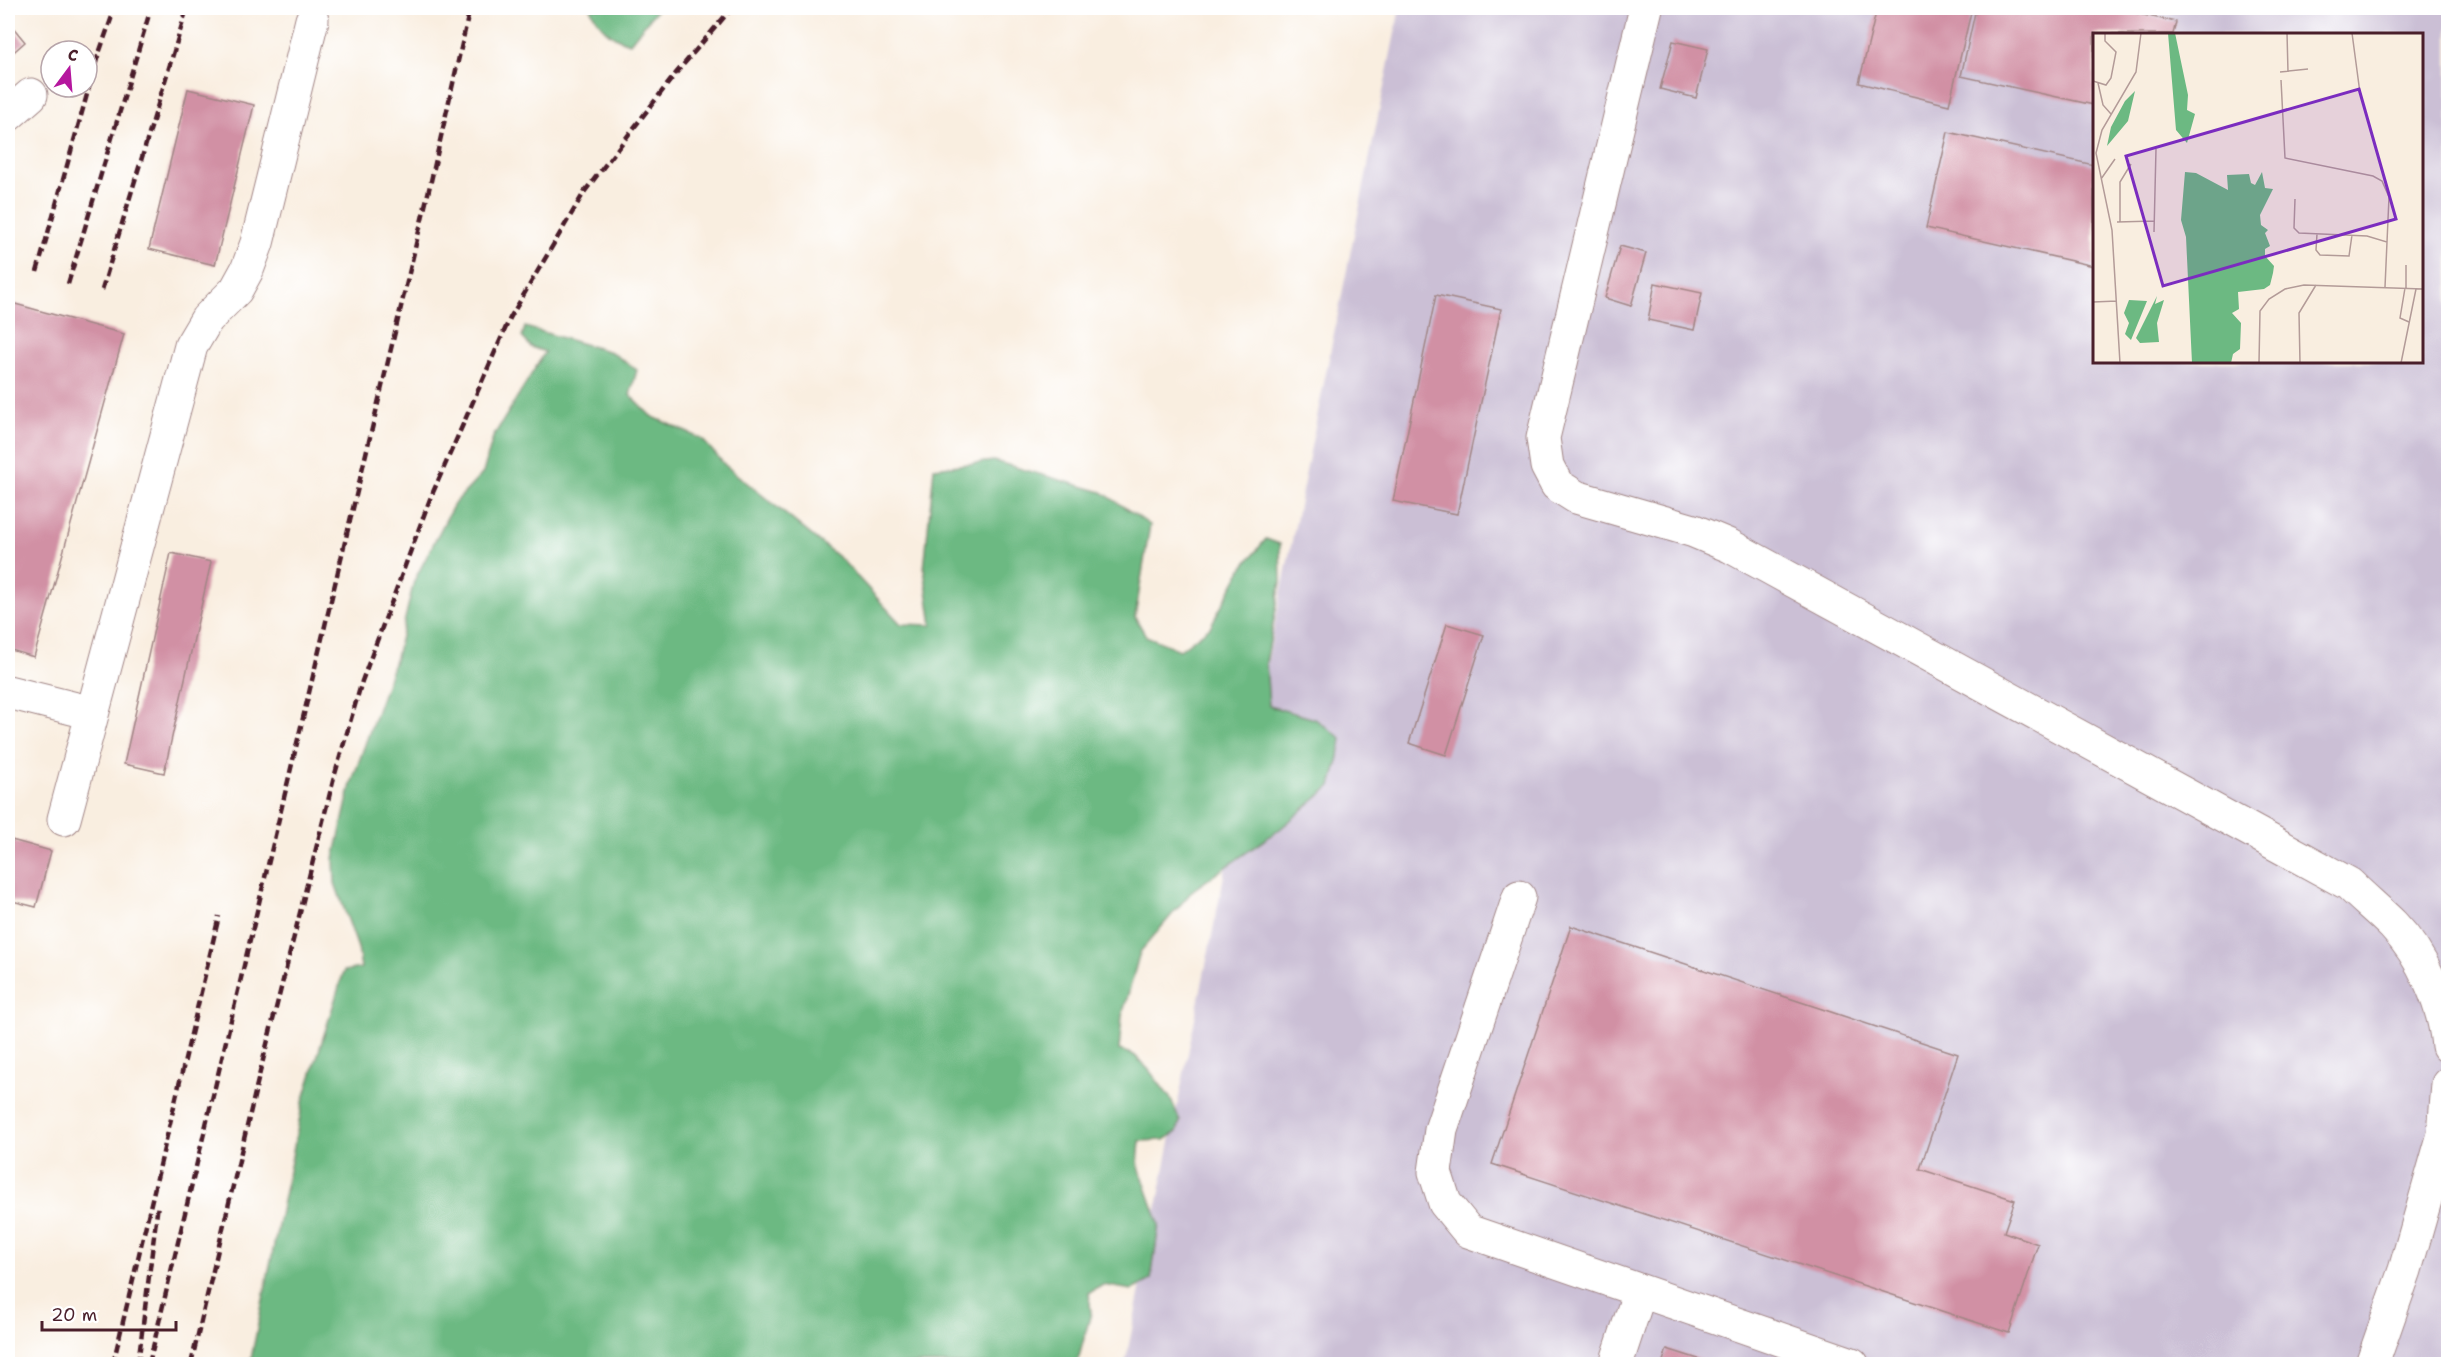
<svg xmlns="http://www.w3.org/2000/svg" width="2456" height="1372" font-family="'Shantell Sans',sans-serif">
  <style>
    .industrial { fill: #cbbfd5; fill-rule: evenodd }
    .forest { fill: #6cb982; stroke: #5b6c56; stroke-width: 1.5 }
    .building { fill: #d190a4 }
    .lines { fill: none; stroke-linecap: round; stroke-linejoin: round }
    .minor-casing { stroke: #a28686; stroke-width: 35 }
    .minor { stroke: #fff; stroke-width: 33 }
    .rail { stroke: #4a1f2b; stroke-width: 4.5; stroke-dasharray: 9 4.5; stroke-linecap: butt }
    .inset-road { fill: none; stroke: #b39b98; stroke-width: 1.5 }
    .view { fill: #7b2cbf; fill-opacity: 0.15; stroke: #7b2cbf; stroke-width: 3 }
    .inset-edge { fill: none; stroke: #4a1f2b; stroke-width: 3 }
  </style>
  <rect width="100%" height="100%" fill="#fff"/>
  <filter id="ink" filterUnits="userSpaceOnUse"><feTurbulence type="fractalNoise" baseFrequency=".0167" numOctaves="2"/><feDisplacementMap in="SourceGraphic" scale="12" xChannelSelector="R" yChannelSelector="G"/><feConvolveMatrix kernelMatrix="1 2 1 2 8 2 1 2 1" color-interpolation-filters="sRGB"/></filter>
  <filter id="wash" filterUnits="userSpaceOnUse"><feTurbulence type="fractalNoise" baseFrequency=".008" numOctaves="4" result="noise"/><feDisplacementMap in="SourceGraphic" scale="24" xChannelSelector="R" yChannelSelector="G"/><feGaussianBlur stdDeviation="1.35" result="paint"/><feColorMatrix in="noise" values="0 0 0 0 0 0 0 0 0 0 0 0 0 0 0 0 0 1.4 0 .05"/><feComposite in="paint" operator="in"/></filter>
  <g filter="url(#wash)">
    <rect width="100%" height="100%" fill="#f9eee0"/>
    <path class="industrial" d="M1400,8H2448V1364H1125ZM2094,34H2422V362H2094Z"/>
    <path class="forest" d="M590,8H658L630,43C610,38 599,26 590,8Z
      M525,327L611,352L637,370L630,395L651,416L702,439L725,465L842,560L901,624L932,625L924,569L934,468L994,461L1102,492L1150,525L1135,617L1146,636L1180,650L1210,627L1243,567L1266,539L1280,544L1281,582L1266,663L1269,706L1315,719L1341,738L1339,757L1331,786L1280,829L1193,890L1140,952L1122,1016L1119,1050L1134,1055L1149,1070L1171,1099L1180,1121L1177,1132L1164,1140L1140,1141L1138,1164L1159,1224L1151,1280L1132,1290L1103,1285L1089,1293L1091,1313L1077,1364H250L303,1102L344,971L361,968L358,948L335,883L334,859L351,784L396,657L414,581L454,504L483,473L493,437L545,352L531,347L522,337Z"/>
    <g id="blocks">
      <path class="building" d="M1877,8H1972L1949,105L1859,83Z
        M1976,8H2111L2176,22L2173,34H2094V105L1961,76Z
        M8,21L25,42L8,57Z
        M1673,41L1708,49L1696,98L1660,89Z
        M188,89L254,105L215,265L149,249Z
        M1948,132L2094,165V266L1926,228Z
        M1620,246L1646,253L1631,306L1605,298Z
        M1655,283L1702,293L1694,330L1648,320Z
        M1436,295L1501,309L1457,514L1393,501Z
        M8,302L124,334L34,657L8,649Z
        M171,553L211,562L164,773L124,764Z
        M1447,624L1484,635L1446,755L1409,743Z
        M8,839L51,851L36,907L8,900Z
        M1571,926L1958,1054L1920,1169L2015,1200L2004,1232L2038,1244L2009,1333L1492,1164Z
        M1667,1349L1714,1364H1662Z"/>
    </g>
  </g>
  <g filter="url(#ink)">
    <use href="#blocks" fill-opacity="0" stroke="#a28686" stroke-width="1.5"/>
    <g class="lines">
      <defs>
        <path id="minor" d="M1646,8L1543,438L1547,466L1557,485L1576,497L1694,531L1730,546L2349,884C2363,898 2379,911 2393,925C2423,956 2444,1004 2448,1046
          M8,115L31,95
          M8,692L92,713
          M64,819L191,346L207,319L236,290L247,270L257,243L312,20
          M1519,897L1441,1130L1435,1172L1445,1203L1468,1231L1852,1364
          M1616,1364L1640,1291
          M2372,1364L2405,1270L2444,1134L2448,1084"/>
      </defs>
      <use href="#minor" class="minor-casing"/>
      <use href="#minor" class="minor"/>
      <path class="rail" d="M37,272L97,59L115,8
        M68,284L151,8
        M102,290L187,8
        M113,1364L219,916
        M138,1364L158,1204
        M149,1364L431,181L470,8
        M191,1364L257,1084L333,781L362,681L430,499L510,318L585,191L677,72L732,8"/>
    </g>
  </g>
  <g transform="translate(2093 33)">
    <rect width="330" height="330" fill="#f9eee0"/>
    <path d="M75,0H82L95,62L94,77L102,81L94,110L83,97ZM42,58L35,88L14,113L18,94L32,68ZM92,139L103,140L135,157L134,142L156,141L158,150L162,152L169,139L172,155L180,156L167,182L168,192L175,197L172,200L177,213L172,216V223L181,233L180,240L177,252L171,256L145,259L146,276L139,280L148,290L147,316L140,321L138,330H99L93,204L88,187ZM64,263L62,271L71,267L64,290L66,309L47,310L43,305ZM36,267L54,268L38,307L32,301L36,290L31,280Z" fill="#6cb982"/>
    <path class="inset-road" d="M194,0L195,39M259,0L267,60M187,39L215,36M188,47L192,125L280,143L289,148L296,164L294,209M0,48L13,52L18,45L23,19L12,8V0M5,50L10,72L18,81M8,146L22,126M202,166L201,195L206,200L274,203L294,209L292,254M24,189L61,188M27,189V149L38,131M61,199L63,116M224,201L223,217L227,222L256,223L259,202M312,255L307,285L316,289M313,256V232M0,269L24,268M27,330L19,197L3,120L9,97L43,39L48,0M166,330L167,278L176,266L192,256L211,252L330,256M207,330L206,280L223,252M308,330L323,256"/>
    <path class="view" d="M266,56L303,186L70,253L33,123Z"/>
    <rect width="330" height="330" class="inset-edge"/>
  </g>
  <rect width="2456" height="1372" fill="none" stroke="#fff" stroke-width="30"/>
  <g transform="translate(69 69) rotate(16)"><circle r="28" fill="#ffffff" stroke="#b7a5aa" stroke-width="1.5"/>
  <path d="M0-4.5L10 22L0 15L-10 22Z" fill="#b5179e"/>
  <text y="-9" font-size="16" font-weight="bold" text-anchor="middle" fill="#4a1f2b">С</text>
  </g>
  <path d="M42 1321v9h134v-9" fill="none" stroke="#4a1f2b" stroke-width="3"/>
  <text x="51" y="1321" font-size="18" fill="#4a1f2b" stroke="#ffffff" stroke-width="4.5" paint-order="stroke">20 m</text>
</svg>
